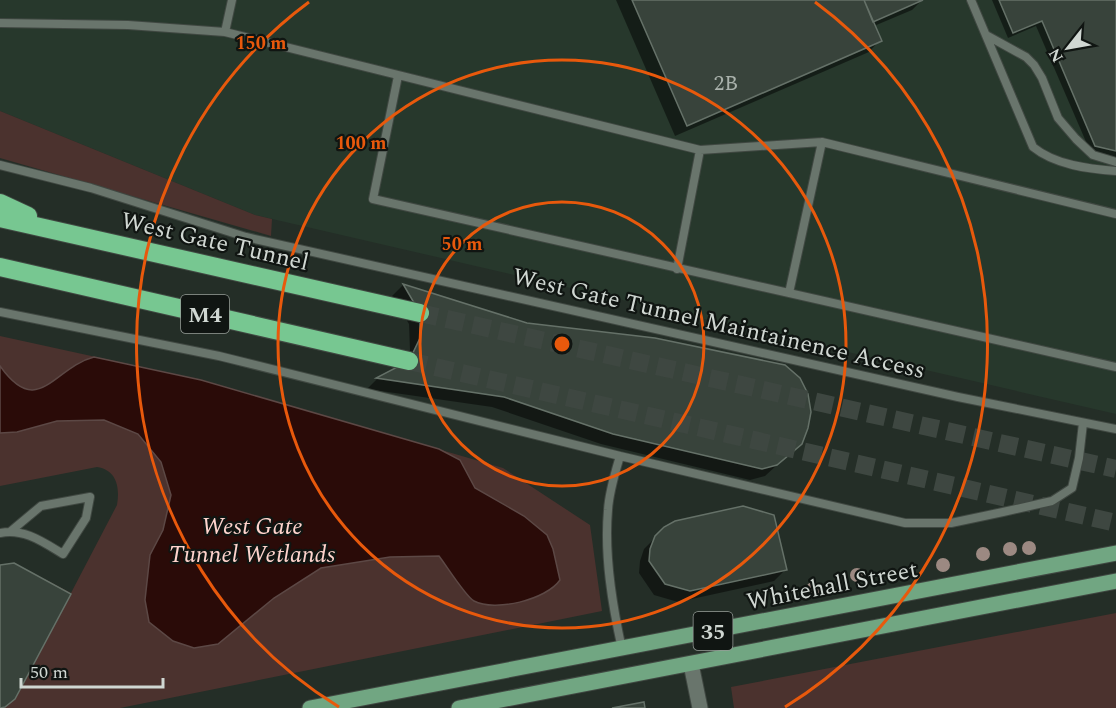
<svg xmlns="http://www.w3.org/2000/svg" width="1116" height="708" font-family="Spectral,serif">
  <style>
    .built { fill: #27382c }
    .green { fill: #4b322e }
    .water { fill: #2a0b08; stroke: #5c4845; stroke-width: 1.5 }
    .shadow { fill: #0007 }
    .building { fill: #38433b; stroke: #657168; stroke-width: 1.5 }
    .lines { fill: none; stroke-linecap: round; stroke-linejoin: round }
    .highway-tunnel { stroke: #3e4741; stroke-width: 18; stroke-dasharray: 18 9; stroke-linecap: butt }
    .lane-casing { stroke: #404842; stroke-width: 10 }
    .street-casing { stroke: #404842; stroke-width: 17 }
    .primary-casing { stroke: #404842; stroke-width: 17 }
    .highway-casing { stroke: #404842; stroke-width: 20 }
    .lane { stroke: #69756c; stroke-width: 8 }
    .street { stroke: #69756c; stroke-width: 15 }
    .primary { stroke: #71a682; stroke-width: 15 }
    .highway { stroke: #77c791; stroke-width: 18 }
    .tree { fill: #9c8982 }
    .ring { fill: none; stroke: #e8590c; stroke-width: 3 }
    .labels { text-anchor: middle; stroke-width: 4.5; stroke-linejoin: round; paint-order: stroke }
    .number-label { font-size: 21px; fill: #aab2ac }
    .shield { fill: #101512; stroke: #969d98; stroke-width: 1.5 }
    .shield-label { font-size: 22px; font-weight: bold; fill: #d0d7d2 }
    .street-label { font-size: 24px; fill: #d0d7d2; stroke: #101512 }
    .park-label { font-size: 24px; font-style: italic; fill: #ffd4cd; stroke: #101512 }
    .centre { fill: #e8590c; stroke: #101512; stroke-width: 3 }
    .ring-label { font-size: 18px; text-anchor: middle; font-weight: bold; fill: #e8590c; stroke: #101512; stroke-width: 4.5; stroke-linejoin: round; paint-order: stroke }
  </style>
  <rect width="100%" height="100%" fill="#242e27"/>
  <path class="built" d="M0,0H1116V414L255,215L0,111Z"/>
  <path class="green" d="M0,111L255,215L272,219L271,236L0,158Z
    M0,336L201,380L503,468L590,525L602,611L120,708H0V565L14,563L71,593L117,505C120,488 117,470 97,467L0,486Z
    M1116,613V708H734L731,687Z"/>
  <path class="water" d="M94,357L201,380L439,449L460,460L475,488L524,516L547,535L553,549L560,580C546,600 495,612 474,601C466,597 446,565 439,556L390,557L321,568L274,598L218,644L194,648L173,641L149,622L145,600L150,555L163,530L171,495L161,462L138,434L104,420L57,421L17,432L0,433V366C38,420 54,367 94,357Z"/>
  <path class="shadow" d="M616,0H922L912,10L874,26L880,40L869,52L675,136Z
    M992,0H1116V158L1090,151L1036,26L1008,38Z
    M403,285L527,324L801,443L765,476L750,480L601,444L492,407L367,389L377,379L402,367L410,351L409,324L392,296Z
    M664,529L785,570L774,581L678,602L654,595L639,573L640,561L644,549Z"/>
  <path class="building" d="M632,0H864L882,41L687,126Z
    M864,0H923L873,22Z
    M999,0H1116V151L1095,146L1042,21L1013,33Z
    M403,284L527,323L655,338L785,365L800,378L808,394L811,412L808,428L802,444L777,465L762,469L613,434L504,397L376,378L409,361L420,338V313Z
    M743,506L774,515L787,570L690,591L665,584L649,561L650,549L655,536L664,527L675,521Z
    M14,563L71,594L15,699L5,707L0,708V565Z
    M644,702L645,708H612Z"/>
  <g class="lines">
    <path class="highway-tunnel" d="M420,313L1116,469
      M409,361L1116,523"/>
    <defs>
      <path id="lane" d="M971,0L1033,147C1055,165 1089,169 1116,171
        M0,23L128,25L225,32L700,150L822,142L1116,214
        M225,32L232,0
        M986,35L1026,57L1034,65L1042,78L1058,118L1076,139L1093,155L1116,162
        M398,76L373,199L1116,367
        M0,165L91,188L246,237L958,397L1116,429
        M677,269L700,150
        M789,293L822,142
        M0,312L219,356L620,456C615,473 609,492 608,510C604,556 612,604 622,649
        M620,456L905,523H951L1003,512L1052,501L1072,488L1079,458L1083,423
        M0,533C24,528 43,542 63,554L86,518L90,497L41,506L11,531"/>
      <path id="street" d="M691,664L700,708"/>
      <path id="primary" d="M310,708L1116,553
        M459,708L1116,581"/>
      <path id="highway" d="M0,203L28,216
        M0,218L420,313
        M0,267L409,361"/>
    </defs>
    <use href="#lane" class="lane-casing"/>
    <use href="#street" class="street-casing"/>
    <use href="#primary" class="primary-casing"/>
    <use href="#highway" class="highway-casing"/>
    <use href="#lane" class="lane"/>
    <use href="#street" class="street"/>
    <use href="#primary" class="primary"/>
    <use href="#highway" class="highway"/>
  </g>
  <g class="tree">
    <circle cx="1029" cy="548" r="7"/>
    <circle cx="1010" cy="549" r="7"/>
    <circle cx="983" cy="554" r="7"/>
    <circle cx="943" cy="565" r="7"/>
    <circle cx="857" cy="575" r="7"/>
    <circle cx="813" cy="589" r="7"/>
  </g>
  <g class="ring">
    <circle cx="562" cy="344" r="142"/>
    <circle cx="562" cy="344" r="284"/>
    <path d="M339 707A426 426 0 0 1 309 2M815 2A426 426 0 0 1 785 707"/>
  </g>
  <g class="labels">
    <g class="number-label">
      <text x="726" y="90">2B</text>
    </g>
    <g class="shield">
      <rect x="181" y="295" width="48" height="38" rx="4.5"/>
      <rect x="693.5" y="612" width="39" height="38" rx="4.5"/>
    </g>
    <g class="shield-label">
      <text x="205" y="322">M4</text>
      <text x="713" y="639">35</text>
    </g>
    <g class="street-label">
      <text transform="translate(215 241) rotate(13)" y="8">West Gate Tunnel</text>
      <text transform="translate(719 323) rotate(13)" y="8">West Gate Tunnel Maintainence Access</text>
      <text transform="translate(832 585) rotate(-11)" y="8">Whitehall Street</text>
    </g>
    <g class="park-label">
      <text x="252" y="534">West Gate<tspan x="252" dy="28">Tunnel Wetlands</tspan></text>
    </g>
  </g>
  <circle cx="562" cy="344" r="9" class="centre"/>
  <g class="ring-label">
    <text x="261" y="49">150 m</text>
    <text x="361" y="149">100 m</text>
    <text x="462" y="250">50 m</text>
  </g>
  <g transform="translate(1068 48) rotate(239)" stroke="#101512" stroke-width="4.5" paint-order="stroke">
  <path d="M0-4.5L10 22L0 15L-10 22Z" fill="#d0d7d2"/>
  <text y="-9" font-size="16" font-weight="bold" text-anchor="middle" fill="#d0d7d2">N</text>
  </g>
  <path d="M21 678v9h142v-9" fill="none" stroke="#d0d7d2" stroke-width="3"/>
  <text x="30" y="678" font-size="18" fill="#d0d7d2" stroke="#101512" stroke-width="4.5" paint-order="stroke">50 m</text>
</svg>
